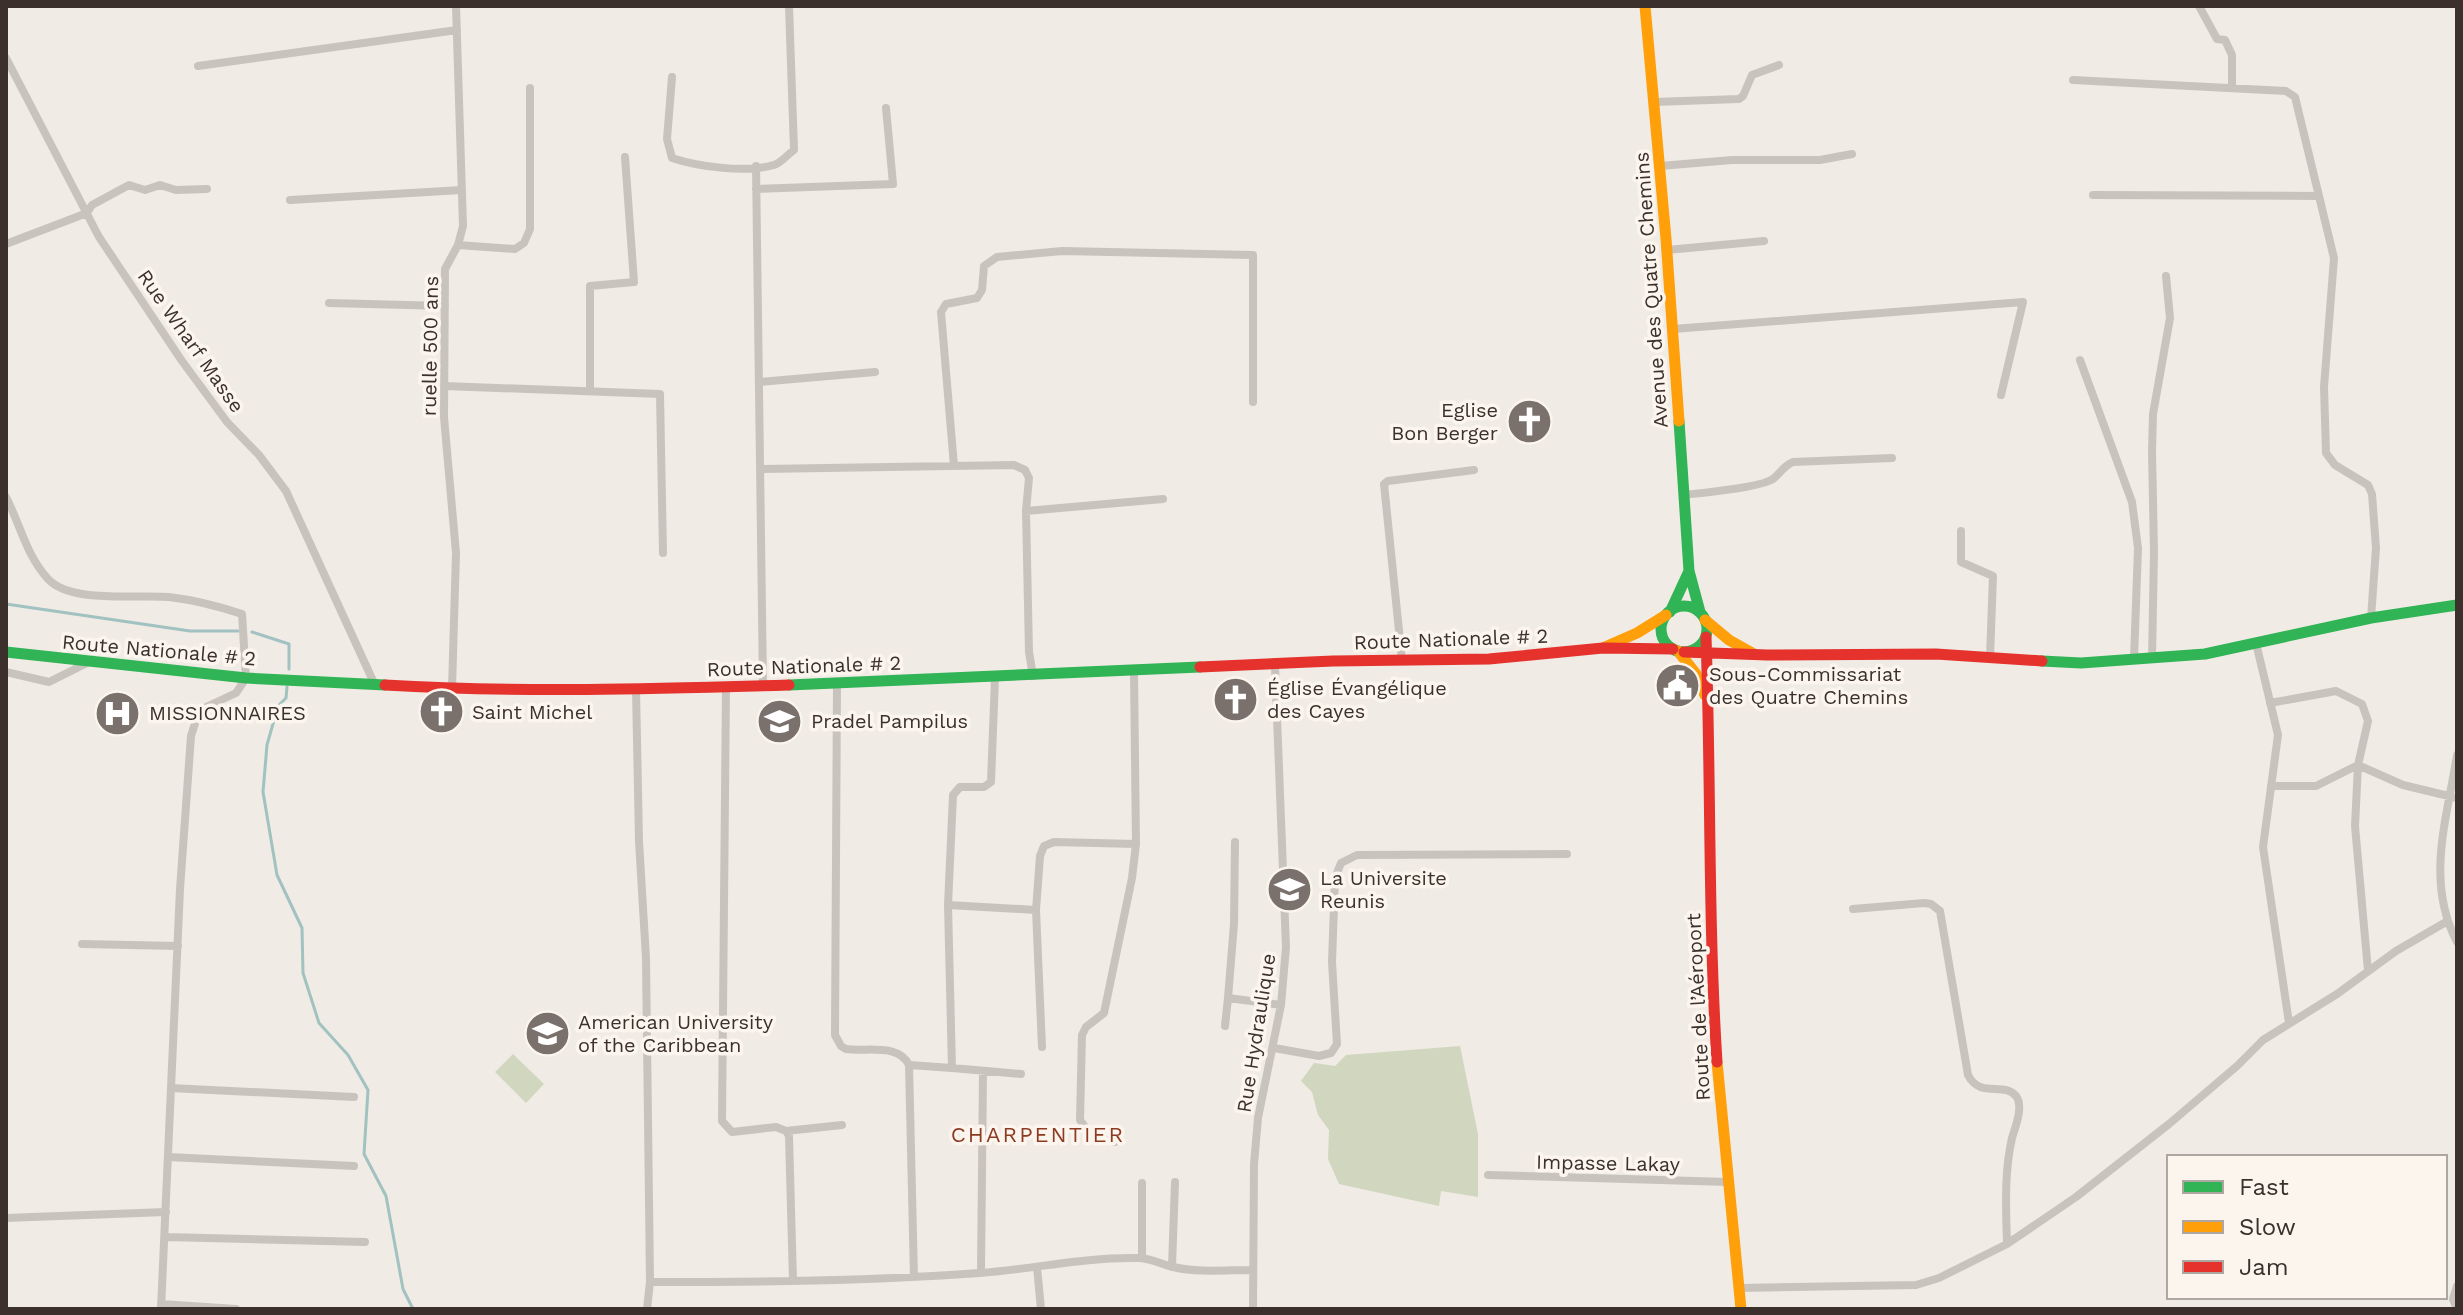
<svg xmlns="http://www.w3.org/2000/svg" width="2463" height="1315" font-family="'Work Sans',sans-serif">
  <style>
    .green { fill: #d1d6bf }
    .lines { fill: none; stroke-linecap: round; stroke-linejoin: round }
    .stream { stroke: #a1c2c1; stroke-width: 3 }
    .street { stroke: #c9c3be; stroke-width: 8 }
    .fast { stroke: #30b455; stroke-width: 11 }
    .slow { stroke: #ff9f0a; stroke-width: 11 }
    .jam { stroke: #e5322d; stroke-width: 11 }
    .labels { text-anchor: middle; stroke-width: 7; stroke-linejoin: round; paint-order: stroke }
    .street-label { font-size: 20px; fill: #3b302b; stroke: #fbf5ee }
    .poi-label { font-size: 20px; fill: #3b302b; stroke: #fbf5ee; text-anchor: start }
    .neighbourhood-label { font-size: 22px; letter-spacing: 2px; fill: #8c3b22; stroke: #fbf5ee }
  </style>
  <rect width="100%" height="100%" fill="#f0ebe5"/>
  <path class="green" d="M1460,1046L1478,1134V1197L1441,1191L1439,1206L1339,1184L1328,1159L1329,1130L1318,1115L1312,1092L1301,1081L1314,1063L1335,1066L1346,1055Z
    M513,1054L544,1084L526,1103L495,1072Z"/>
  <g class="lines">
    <path class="stream" d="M6,604L190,631H238
      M252,632L289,644V669
      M287,687L286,698L278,706L267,745L263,792L277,875L302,928L303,973L319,1023L348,1055L368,1090L364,1154L386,1196L403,1289L413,1309"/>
    <path class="street" d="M2199,6L2217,39L2225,40L2232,55V88
      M6,58L99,237L182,361L227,422L259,455L286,491L374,683
      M198,66L457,30
      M672,77L667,139L672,158C699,167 746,173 774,165C781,163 788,154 794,150L789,6
      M2073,80L2286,91L2295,97L2334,258L2324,387L2326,453L2335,465L2368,485L2372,494L2376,548L2371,618
      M1654,102L1739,99L1743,96L1752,75L1779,65
      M756,166L763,686
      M1660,166L1732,160H1820L1852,154
      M756,189L893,184L886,108
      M2093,195L2319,196
      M290,200L462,190
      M6,244L87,213L92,205L129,185L145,190L160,185L176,190L207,189
      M458,245L515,249L524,243L530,229V88
      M1667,250L1764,241
      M329,303L445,306
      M1673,329L2023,302L2001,395
      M2080,360L2132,502L2138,548L2134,659
      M759,382L875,372
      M444,386L660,394L663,553
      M590,391V286L634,282L625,157
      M954,466L941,312L946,304L977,298L982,290L984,266L997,257L1062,251L1253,255V402
      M760,469L1014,465L1025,470L1029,478L1026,511L1163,499
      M1683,495C1701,493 1760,488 1773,479C1781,473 1783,466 1793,462L1892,458
      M6,497C20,524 26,555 48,579C71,604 138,594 169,597C194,600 218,606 242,614L246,678L236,693L204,708L196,720L191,736L180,889L161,1309
      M1026,511L1029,652L1033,676
      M1961,531V562L1993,576L1990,657
      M2256,643L2278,735L2263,847L2289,1023
      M2152,659L2154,552L2152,451L2153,414L2170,318L2166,276
      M1402,660L1384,484L1388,481L1474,470
      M6,672L49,682L87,663
      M995,678L991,782L984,787H960L953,795L948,905L952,1068L1021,1074
      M837,684L835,1035L841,1046L846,1049C867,1052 899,1043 909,1065L914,1277
      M726,687L722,1121L732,1132L776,1127L786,1131L789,1136L793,1281
      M452,689L456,553L444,417L445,269L458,245L463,226L456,6
      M636,689L639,841L646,958L650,1282L647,1309
      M2270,703L2336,691L2362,704L2368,721L2358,765L2355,826L2368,971
      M2457,755C2447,819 2425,881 2457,942
      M2358,765L2403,785L2457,798
      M2271,786H2316L2358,765
      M1235,842L1234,924L1228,998L1281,1005
      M948,905L1036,910
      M1853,909L1924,903L1931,904L1940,911L1968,1075C1980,1099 2004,1081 2016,1096C2024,1106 2015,1128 2012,1138C2004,1173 2006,1209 2007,1244
      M82,944L178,946
      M1225,1026L1228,998
      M1042,1047L1036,910L1040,856L1044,846L1054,842L1136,844
      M1274,1048L1319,1056L1331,1053L1337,1044L1332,962L1335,878L1341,863L1357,855L1567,854
      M909,1065L952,1068
      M171,1088L354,1097
      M786,1131L842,1125
      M1115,1142L1091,1135L1080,1120L1082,1035L1086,1027L1104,1013L1132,878L1136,844L1134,671
      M168,1157L354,1166
      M1488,1175L1728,1182
      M1142,1183V1258
      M6,1218L166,1212
      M165,1237L365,1242
      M1037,1267L1041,1309
      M1172,1267L1175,1182
      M981,1273L983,1071
      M650,1282C760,1282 870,1281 980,1273C1033,1269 1084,1257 1138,1258C1150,1258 1161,1264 1173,1267C1199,1273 1226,1270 1252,1270
      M2457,1286L2453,1299L2457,1309
      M1739,1288L1916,1285L1939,1278L2007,1244L2076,1197L2169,1124L2237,1066L2263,1040L2337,994L2396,951L2446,922
      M161,1304L236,1309
      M1253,1309L1254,1164L1258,1118L1281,1005L1286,947L1275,666"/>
    <path class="fast" d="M1679,421L1689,571L1700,612
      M1661 629a23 23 0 1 1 46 0a23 23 0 1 1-46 0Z
      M1670,612L1689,571
      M6,652L246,678L385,685
      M2042,661L2081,663L2205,654L2371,618L2457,605
      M789,685L1200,667"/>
    <path class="slow" d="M1645,6L1666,239L1679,421
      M1705,620L1729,640L1754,654
      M1605,647L1637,633L1666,615
      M1678,651L1696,674L1705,695
      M1717,1062L1741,1309"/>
    <path class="jam" d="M1706,637C1711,779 1708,921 1717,1062
      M1684,652L1767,655L1936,654L2042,661
      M1200,667L1333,661L1489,659L1603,648L1673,649
      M385,685C519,693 654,689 789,685"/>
  </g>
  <defs>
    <symbol id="church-disc" viewBox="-11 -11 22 22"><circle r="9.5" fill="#7a716c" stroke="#fbf5ee"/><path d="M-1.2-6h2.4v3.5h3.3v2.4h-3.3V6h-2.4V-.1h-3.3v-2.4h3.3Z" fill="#fff"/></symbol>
    <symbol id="civic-disc" viewBox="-11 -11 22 22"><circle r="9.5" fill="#7a716c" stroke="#fbf5ee"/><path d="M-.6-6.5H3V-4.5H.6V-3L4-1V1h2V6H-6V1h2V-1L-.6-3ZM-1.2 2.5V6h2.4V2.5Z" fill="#fff"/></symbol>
    <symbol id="hospital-disc" viewBox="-11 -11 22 22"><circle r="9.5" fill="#7a716c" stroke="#fbf5ee"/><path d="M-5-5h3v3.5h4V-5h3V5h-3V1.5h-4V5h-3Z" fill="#fff"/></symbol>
    <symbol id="school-disc" viewBox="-11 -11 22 22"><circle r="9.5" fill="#7a716c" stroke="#fbf5ee"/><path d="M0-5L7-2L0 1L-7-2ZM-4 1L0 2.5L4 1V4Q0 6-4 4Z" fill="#fff"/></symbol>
    <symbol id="university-disc" viewBox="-11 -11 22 22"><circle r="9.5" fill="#7a716c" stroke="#fbf5ee"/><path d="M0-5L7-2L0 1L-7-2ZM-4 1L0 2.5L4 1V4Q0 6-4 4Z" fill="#fff"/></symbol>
  </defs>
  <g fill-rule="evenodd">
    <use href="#church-disc" x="1504" y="396" width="51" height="51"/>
    <use href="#civic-disc" x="1652" y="660" width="51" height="51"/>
    <use href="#church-disc" x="1210" y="674" width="51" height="51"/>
    <use href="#church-disc" x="416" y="686" width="51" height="51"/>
    <use href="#hospital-disc" x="92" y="688" width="51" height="51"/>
    <use href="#school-disc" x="754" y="696" width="51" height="51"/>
    <use href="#school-disc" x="1264" y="864" width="51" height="51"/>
    <use href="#university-disc" x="522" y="1008" width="51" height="51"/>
  </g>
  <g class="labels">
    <g class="street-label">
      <text transform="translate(1651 290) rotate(-94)" y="7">Avenue des Quatre Chemins</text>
      <text transform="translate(191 341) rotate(55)" y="7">Rue Wharf Masse</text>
      <text transform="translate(430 346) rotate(-89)" y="7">ruelle 500 ans</text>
      <text transform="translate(1451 639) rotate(-2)" y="7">Route Nationale # 2</text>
      <text transform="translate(159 650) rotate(5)" y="7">Route Nationale # 2</text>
      <text transform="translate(804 666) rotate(-2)" y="7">Route Nationale # 2</text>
      <text transform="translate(1698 1007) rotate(-93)" y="7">Route de l’Aéroport</text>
      <text transform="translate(1256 1033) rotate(-81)" y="7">Rue Hydraulique</text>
      <text transform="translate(1608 1163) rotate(1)" y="7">Impasse Lakay</text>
    </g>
    <g class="poi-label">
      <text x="1498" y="417" text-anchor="end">Eglise<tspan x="1498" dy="23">Bon Berger</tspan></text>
      <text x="1709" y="681">Sous-Commissariat<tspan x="1709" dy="23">des Quatre Chemins</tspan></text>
      <text x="1267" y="695">Église Évangélique<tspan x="1267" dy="23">des Cayes</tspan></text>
      <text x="472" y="719">Saint Michel</text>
      <text x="149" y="720">MISSIONNAIRES</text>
      <text x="811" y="728">Pradel Pampilus</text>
      <text x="1320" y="885">La Universite<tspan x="1320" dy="23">Reunis</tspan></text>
      <text x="578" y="1029">American University<tspan x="578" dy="23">of the Caribbean</tspan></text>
    </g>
    <g class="neighbourhood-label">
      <text x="1038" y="1142">CHARPENTIER</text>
    </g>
  </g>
  <rect width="2463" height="1315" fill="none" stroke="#3b302b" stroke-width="16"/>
  <rect x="2167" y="1155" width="280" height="144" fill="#fbf5ee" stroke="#aea6a0" stroke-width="2"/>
  <rect x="2183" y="1181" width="40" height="12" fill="#30b455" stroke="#aea6a0" stroke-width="2"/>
  <text x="2239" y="1195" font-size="24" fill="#3b302b">Fast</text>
  <rect x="2183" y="1221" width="40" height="12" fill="#ff9f0a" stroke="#aea6a0" stroke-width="2"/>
  <text x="2239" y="1235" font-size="24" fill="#3b302b">Slow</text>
  <rect x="2183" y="1261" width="40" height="12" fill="#e5322d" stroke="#aea6a0" stroke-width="2"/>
  <text x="2239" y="1275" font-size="24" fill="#3b302b">Jam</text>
</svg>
